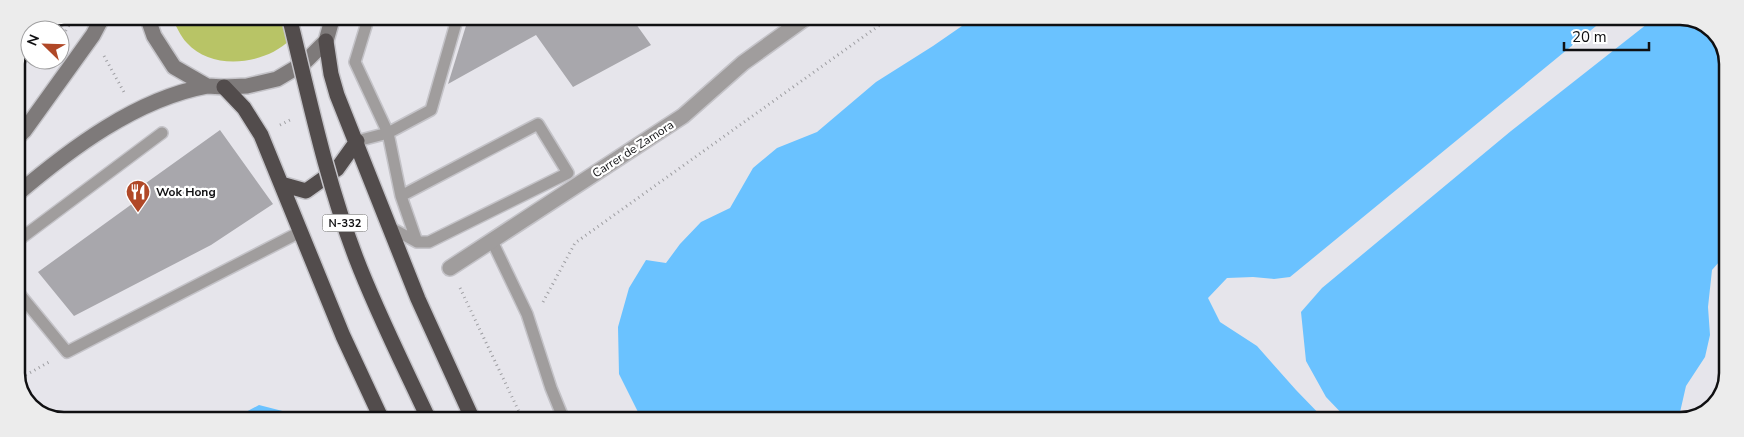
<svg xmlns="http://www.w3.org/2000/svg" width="1744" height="437" font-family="'Nunito Sans',sans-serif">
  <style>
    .green { fill: #b8c466 }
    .water { fill: #6ac2ff }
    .building { fill: #a8a7ac }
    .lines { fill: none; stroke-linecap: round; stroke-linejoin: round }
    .lane-casing { stroke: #c4c3c8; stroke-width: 14 }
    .street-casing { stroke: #c4c3c8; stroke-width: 18 }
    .secondary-casing { stroke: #c4c3c8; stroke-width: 18 }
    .highway-casing { stroke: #c4c3c8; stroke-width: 18 }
    .path { stroke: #9e9ea2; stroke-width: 3; stroke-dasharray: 1 4; stroke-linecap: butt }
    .lane { stroke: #a09d9d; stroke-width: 11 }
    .street { stroke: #a09d9d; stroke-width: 15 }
    .secondary { stroke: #7e7a7a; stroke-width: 15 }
    .highway { stroke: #524c4c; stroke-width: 15 }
    .highway-bridge-casing { stroke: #c4c3c8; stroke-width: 18; stroke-linecap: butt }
    .highway-bridge { stroke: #524c4c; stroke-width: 15 }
    .labels { text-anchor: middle; stroke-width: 4.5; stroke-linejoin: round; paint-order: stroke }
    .shield { fill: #fff; stroke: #585859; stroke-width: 1 }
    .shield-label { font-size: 11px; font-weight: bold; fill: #101012 }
    .street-label { font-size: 12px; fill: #101012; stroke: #fff }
    .poi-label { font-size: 12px; font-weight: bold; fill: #101012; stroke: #fff; text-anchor: start }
    .rim { fill: none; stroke: #101012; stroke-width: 2.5 }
  </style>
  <rect width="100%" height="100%" fill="#e6e5eb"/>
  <path class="green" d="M171,16H304C300,24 296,34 290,40C264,65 212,71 187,43C180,36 176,25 171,16Z"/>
  <path class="water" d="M975,17H1607L1290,277L1274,279L1253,277L1227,278L1208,298L1220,322L1257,346L1296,390L1326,421L642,420L619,374L618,327L629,288L646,260L666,263L680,244L701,222L730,208L753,168L777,148L817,132L876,82L933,46Z
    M1656,17H1690L1716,32L1727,58V253L1712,270L1708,307L1710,335L1705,357L1686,386L1678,421H1349L1326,397L1306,361L1301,312L1322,288L1511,131Z
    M259,405L302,416L307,420H231Z"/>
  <path class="building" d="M469,16L631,17L651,45L573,87L536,35L448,84Z
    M220,130L273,204L211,245L74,316L38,272L143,196L139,188Z"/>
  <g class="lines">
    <defs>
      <path id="lane" d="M369,16L355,62L388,133L401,196L417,242H429L568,173L538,124L401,196
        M357,141L388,133L431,110L458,16
        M391,228L417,242
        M492,241L527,314L551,388L564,420
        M16,242L162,133
        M17,291L67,352L300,232"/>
      <path id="street" d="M450,268L683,116L743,63L807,17"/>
      <path id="secondary" d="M147,16L154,36L174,67L207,86L224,87L247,86L277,79L304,63L326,41L333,16
        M16,139L24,131L93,35L103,16
        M16,195C70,149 136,99 207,86"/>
      <path id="highway" d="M326,41L331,74L337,95L418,299L473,420
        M224,87L244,108L261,135L343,336L382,420
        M281,184L306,191L337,169L357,141"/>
    </defs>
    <use href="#lane" class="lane-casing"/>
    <use href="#street" class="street-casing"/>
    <use href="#secondary" class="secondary-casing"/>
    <use href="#highway" class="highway-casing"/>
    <path class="path" d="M63,35L75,16
      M104,56L125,94
      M280,125L292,119
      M460,288L523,420
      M543,302L575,243L891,17
      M17,380L49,362"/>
    <use href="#lane" class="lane"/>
    <use href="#street" class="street"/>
    <use href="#secondary" class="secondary"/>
    <use href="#highway" class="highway"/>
    <defs>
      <path id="highway-bridge" d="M289,16C309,97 326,180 356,258C377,313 404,366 429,420"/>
    </defs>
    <use href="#highway-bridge" class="highway-bridge-casing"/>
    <use href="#highway-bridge" class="highway-bridge"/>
  </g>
  <defs>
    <symbol id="restaurant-pin" viewBox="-11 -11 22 30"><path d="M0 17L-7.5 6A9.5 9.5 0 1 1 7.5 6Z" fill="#b04827" stroke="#fff"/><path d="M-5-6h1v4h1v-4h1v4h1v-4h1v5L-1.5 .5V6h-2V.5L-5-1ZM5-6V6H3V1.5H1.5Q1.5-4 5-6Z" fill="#fff"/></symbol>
  </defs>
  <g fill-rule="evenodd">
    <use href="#restaurant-pin" x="124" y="178" width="28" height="38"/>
  </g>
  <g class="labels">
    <rect class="shield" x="322.5" y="214.5" width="45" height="17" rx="4"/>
    <g class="shield-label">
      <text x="345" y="227">N-332</text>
    </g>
    <g class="street-label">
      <text transform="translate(633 149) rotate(-33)" y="4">Carrer de Zamora</text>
    </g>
    <g class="poi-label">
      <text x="156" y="196">Wok Hong</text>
    </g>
  </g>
  <path d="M0 0H1744V437H0ZM64 25H1680A39 39 0 0 1 1719 64V373A39 39 0 0 1 1680 412H64A39 39 0 0 1 25 373V64A39 39 0 0 1 64 25Z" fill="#ececec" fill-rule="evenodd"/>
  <path class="rim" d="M64 25H1680A39 39 0 0 1 1719 64V373A39 39 0 0 1 1680 412H64A39 39 0 0 1 25 373V64A39 39 0 0 1 64 25Z"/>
  <g transform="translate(45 45) rotate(293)"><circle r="24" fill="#ffffff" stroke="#9f9fa0"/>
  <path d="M0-4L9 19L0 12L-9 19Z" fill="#b04827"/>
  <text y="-8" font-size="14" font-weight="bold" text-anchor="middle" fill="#101012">N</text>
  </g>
  <path d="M1564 42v8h85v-8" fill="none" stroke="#101012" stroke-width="2.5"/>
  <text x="1572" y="42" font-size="15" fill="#101012" stroke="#ffffff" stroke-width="4" paint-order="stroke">20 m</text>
</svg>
